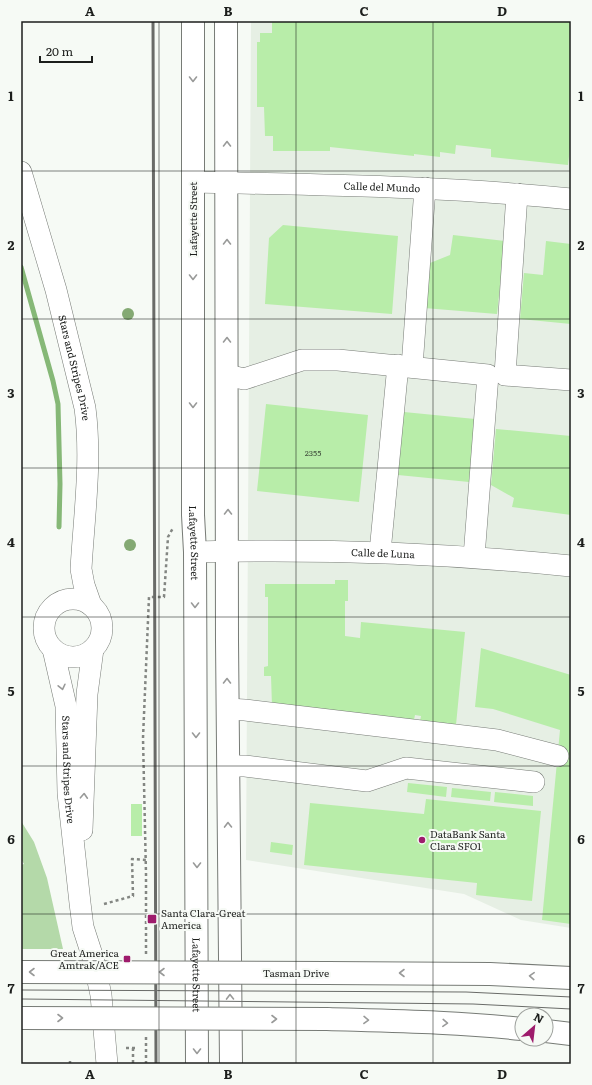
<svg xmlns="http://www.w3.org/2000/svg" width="592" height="1085" font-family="Literata,serif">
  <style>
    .built { fill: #e6efe4 }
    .green { fill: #b4d9a9 }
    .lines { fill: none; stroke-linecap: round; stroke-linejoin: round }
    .stream { stroke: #86b877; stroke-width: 5 }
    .building { fill: #b8eda9 }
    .minor-casing { stroke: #777b76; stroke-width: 22 }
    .major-casing { stroke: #777b76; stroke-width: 24 }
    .path { stroke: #838682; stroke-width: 2.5; stroke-dasharray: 3 3; stroke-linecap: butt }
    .minor { stroke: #fff; stroke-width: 21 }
    .major { stroke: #fff; stroke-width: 22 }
    .tram { stroke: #696b68; stroke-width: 1 }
    .rail { stroke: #696b68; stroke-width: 3 }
    .major-bridge-casing { stroke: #777b76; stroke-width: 24; stroke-linecap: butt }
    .major-bridge { stroke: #fff; stroke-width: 22 }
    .tree { fill: #84a973 }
    .oneway { stroke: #999a99 }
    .grid { fill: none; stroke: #1c1e1c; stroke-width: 1; stroke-opacity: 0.55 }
    .poi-dot { fill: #9e1b6c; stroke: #f6faf5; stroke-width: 1.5 }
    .labels { text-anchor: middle; stroke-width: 4; stroke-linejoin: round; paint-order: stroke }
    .number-label { font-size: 8px; fill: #43523f }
    .street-label { font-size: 10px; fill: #1c1e1c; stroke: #f6faf5 }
    .poi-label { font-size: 10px; fill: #1c1e1c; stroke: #f6faf5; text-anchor: start }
    .neatline { fill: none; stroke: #1c1e1c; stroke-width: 1.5 }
    .grid-label { font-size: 13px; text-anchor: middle; font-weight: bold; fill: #1c1e1c }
  </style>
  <rect width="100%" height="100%" fill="#f6faf5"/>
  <path class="built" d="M251,21H571V928L521,920L464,894L246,860Z"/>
  <path class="green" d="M21,821L34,842L47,878L63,949H21V865L24,864L21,859Z"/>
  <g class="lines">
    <path class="stream" d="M21,267L53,381L58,404L60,484L59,527"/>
  </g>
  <path class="building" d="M272,21H571V139L568,165L491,157V149L456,145L455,154L440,152V157L414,154V156L330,147V151H273V136H265L264,107H257V42H260V33H272Z
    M283,225L398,236L392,314L265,304L269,238Z
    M453,235L505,241L497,314L424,308L430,263L450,255Z
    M546,241L571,244V324L520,319L524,273L543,275Z
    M266,404L368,415L359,502L257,491Z
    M404,412L475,419L469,482L398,475Z
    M496,429L571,436V515L512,507L514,498L491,485Z
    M335,580H348V601H345V636L360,638L361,622L465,632L456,725L420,721L421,716L415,715L414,720L272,706L271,676H264V667L268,666V597H265V584H335Z
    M481,648L571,675V924L542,920L560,730L493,709L475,707Z
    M408,783L447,787L446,797L407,792Z
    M452,788L491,792L490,801L451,797Z
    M495,792L533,796V806L494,802Z
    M426,799L541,811L532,901L476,895L477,883L304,865L310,803L424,814Z
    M131,804H142V836H131Z
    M271,842L293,845L292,855L270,852Z"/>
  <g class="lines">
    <defs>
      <g id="minor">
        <path id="s1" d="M21,172L56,290L85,408C92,461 84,516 81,569L84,585L91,605"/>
        <path id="s2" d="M193,182C319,185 445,186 571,199"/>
        <path d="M517,194L505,375L571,380"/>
        <path d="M412,367L425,188"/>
        <path d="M227,375L244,379L302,360H338L488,375L474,557"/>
        <path id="s3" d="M195,552C321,549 446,553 571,566"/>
        <path d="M380,552L398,365"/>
        <circle cx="73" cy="628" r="29"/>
        <path id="s4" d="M53,649L66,706L68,793L80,903L83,927L93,958L101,995L107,1064"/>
        <path d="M228,709L245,710L497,740L558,756"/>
        <path d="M228,766H245L367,781L406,768L534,782"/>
        <path d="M82,830L87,694L93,649"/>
      </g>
      <g id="major">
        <path id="s5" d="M193,21V515L195,552L197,1064"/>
        <path d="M226,21L227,641L231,1064"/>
        <path d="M327,973L490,974L571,978"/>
        <path d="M327,1019C392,1021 457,1022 522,1029"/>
        <path d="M546,1031L571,1034"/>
      </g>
    </defs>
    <use href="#minor" class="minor-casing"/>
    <use href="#major" class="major-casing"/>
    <path class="path" d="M104,904L133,896L132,859L146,860
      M146,954V874L143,738L149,597H164L168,537L173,528
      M146,1037V1064
      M126,1048H136
      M133,1048V1064
      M70,1064V1061"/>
    <use href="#minor" class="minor"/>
    <use href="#major" class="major"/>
    <path class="tram" d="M21,990L466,992L571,997
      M21,999L473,1004L571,1009"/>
    <path class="rail" d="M153,21L156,1064"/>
    <defs>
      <path id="major-bridge" d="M21,972L327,973
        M21,1018L327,1019"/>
    </defs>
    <use href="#major-bridge" class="major-bridge-casing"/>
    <use href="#major-bridge" class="major-bridge"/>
  </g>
  <g class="tree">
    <circle cx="128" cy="314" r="6"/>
    <circle cx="130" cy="545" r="6"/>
  </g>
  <defs><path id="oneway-chevron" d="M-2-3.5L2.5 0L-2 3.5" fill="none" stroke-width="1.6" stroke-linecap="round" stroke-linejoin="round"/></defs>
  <g class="oneway">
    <use href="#oneway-chevron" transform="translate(193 79) rotate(90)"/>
    <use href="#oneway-chevron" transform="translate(227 144) rotate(-90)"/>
    <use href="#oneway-chevron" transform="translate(227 242) rotate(-90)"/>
    <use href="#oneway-chevron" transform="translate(193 277) rotate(90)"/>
    <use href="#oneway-chevron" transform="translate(227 340) rotate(-90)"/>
    <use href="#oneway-chevron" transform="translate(193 405) rotate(90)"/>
    <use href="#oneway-chevron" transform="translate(228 512) rotate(-90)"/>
    <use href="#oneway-chevron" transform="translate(195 605) rotate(90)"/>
    <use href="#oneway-chevron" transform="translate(227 681) rotate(-90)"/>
    <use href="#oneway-chevron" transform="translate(62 687) rotate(77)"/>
    <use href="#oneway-chevron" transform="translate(196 735) rotate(90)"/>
    <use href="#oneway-chevron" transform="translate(84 796) rotate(-87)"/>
    <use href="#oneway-chevron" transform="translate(228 825) rotate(-91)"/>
    <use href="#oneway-chevron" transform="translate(197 865) rotate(90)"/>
    <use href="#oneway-chevron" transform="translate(32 972) rotate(-180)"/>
    <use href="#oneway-chevron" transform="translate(162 972) rotate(-180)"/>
    <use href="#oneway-chevron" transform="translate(402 973) rotate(-180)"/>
    <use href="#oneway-chevron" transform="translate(532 976) rotate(-177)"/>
    <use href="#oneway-chevron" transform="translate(230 997) rotate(-91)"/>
    <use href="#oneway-chevron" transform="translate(60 1018)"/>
    <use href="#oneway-chevron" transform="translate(274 1019)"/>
    <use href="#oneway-chevron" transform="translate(366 1020) rotate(1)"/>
    <use href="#oneway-chevron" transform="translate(445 1023) rotate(3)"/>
    <use href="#oneway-chevron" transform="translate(197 1051) rotate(90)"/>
  </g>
  <path class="grid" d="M159,21V1064M296,21V1064M433,21V1064M21,171H571M21,319H571M21,468H571M21,617H571M21,766H571M21,914H571"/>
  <g class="poi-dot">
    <circle cx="422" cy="840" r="4"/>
    <rect x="147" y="914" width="10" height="10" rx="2"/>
    <rect x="123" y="955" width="8" height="8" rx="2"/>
  </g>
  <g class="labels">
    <g class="number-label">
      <text x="313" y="456">2355</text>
    </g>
    <g class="street-label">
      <text dy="4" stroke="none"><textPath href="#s2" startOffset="189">Calle del Mundo</textPath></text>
      <text transform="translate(193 219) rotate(-90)" y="4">Lafayette Street</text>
      <text dy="4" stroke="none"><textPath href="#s1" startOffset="203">Stars and Stripes Drive</textPath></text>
      <text dy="4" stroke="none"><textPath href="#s5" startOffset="522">Lafayette Street</textPath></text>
      <text dy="4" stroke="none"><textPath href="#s3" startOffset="188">Calle de Luna</textPath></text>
      <text dy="4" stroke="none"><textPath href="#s4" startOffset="122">Stars and Stripes Drive</textPath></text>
      <text x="296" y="977">Tasman Drive</text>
      <text dy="4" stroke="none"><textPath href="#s5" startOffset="954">Lafayette Street</textPath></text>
    </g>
    <g class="poi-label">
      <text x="430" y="838">DataBank Santa<tspan x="430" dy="12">Clara SFO1</tspan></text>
      <text x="161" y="917">Santa Clara-Great<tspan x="161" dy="12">America</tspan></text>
      <text x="119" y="957" text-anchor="end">Great America<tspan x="119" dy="12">Amtrak/ACE</tspan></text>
    </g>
  </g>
  <rect width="592" height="1085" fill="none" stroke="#f6faf5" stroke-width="44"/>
  <g transform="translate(534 1027) rotate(28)"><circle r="19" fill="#f6faf5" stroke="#9fa29e"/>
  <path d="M0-3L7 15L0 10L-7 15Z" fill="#9e1b6c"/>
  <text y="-6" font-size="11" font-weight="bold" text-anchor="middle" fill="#1c1e1c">N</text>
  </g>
  <path d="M40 56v6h52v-6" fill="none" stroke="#1c1e1c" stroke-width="2"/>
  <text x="46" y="56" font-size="12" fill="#1c1e1c" stroke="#f6faf5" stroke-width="3" paint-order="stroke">20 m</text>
  <rect x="22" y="22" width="548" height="1041" class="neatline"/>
  <g class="grid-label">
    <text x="90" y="16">A</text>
    <text x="228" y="16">B</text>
    <text x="364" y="16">C</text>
    <text x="502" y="16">D</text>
    <text x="11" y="101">1</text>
    <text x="581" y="101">1</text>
    <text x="11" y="250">2</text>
    <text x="581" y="250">2</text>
    <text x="11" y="398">3</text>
    <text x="581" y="398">3</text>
    <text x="11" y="547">4</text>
    <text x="581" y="547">4</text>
    <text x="11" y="696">5</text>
    <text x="581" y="696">5</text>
    <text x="11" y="844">6</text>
    <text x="581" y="844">6</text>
    <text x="11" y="993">7</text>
    <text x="581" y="993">7</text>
    <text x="90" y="1079">A</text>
    <text x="228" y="1079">B</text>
    <text x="364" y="1079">C</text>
    <text x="502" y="1079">D</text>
  </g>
</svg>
